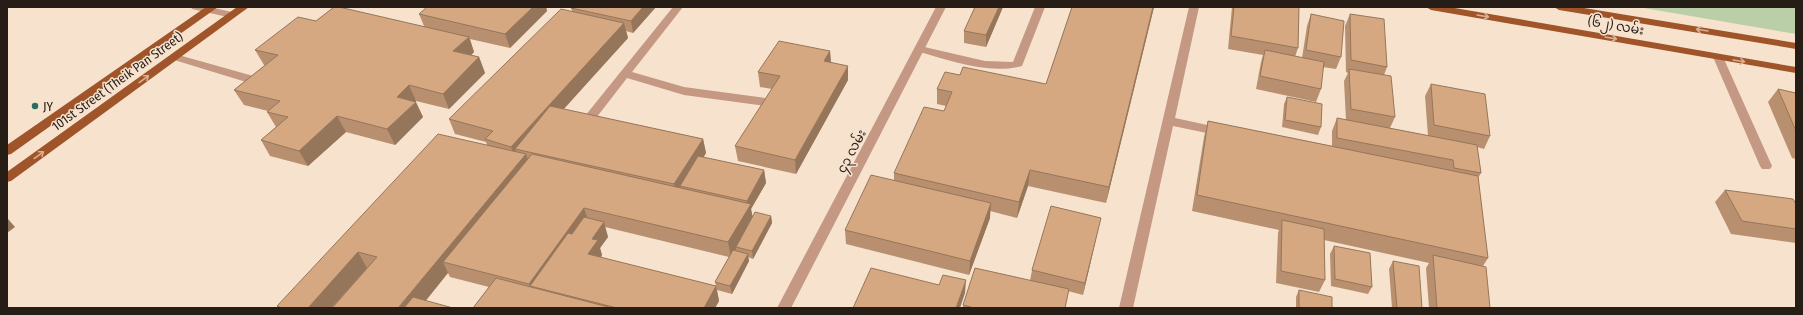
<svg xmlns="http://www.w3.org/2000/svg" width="1803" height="315" font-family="'Fira Sans Condensed','Noto Sans Myanmar',sans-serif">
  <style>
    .green { fill: #bacea8 }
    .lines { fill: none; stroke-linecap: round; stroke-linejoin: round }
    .service { fill: #c49882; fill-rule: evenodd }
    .minor { fill: #c49882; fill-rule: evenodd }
    .primary { fill: #a05429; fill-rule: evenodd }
    .wall { fill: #b8906f; fill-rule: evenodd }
    .shaded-wall { fill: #96765a }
    .building { fill: #d6a881; stroke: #96765a }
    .oneway { stroke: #d9b094 }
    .poi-dot { fill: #266e64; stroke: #f7e2ce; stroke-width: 1.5 }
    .labels { text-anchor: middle; stroke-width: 3; stroke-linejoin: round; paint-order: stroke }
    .street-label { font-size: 13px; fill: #251d16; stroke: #f7e2ce }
    .poi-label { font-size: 13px; fill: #251d16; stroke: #f7e2ce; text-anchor: start }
  </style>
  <rect width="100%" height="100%" fill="#f7e2ce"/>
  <path class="green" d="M1638,7H1796V34Z"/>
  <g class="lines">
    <path class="service" d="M673,7H683L632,72L684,87L765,98L769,99L771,102L769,105L765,106L684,95L627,78L593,122H585L583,119L585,116Z
      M1035,7H1045L1022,66C988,75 949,60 916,51L915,49L920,46L985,61L1013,62Z"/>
    <path class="minor" d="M191,7H210L236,13L237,15L232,18L192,9Z
      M936,7H946L791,308H777Z
      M1189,7H1199L1175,118L1221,128L1227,132L1221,136L1173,126L1133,308H1119Z
      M175,54L260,78L262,81L256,85L171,59L170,57L171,55Z
      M1718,54L1723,57L1772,166L1770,169H1762L1760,166L1713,57Z"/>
    <path class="primary" d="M206,7H218L11,154L7,155V145Z
      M237,7H249L11,181L7,182V172Z
      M1426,7H1449L1796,67V73L1431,10Z
      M1554,7H1578L1796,43V49L1559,10Z"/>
  </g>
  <path class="wall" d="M427,7H546L547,11L510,48L470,39L474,52L471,55L479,57L485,73L449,109L416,101L415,102L423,117L395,145L346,132L308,166L270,156L261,140L276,127L267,112L268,111L244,105L234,90L265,65H264L255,50L316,21L424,26L419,14Z
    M571,7H656L633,33L626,31L628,38L563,109L703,139L706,153L703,158L764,170L766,183L751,209L752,216H771L772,223L753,259L748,257L749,261L732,294L717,290L719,301L715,308H473L489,287L450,277L448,273L331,308H278L277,306L487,145L486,142L455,134L449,119L572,11L571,8ZM605,227L729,257L715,282L716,286L601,258L602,255L600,248L608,237Z
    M975,7H1003L986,47L964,43V31Z
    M1072,7H1154L1106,203L1028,186L1017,218L990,211V218L969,275L846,244L845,230L894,181V173L944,111L946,106L937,104V89L960,75L1046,84Z
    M1232,7H1299L1298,48L1295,57L1302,58L1307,26L1311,14L1341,57L1336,69L1323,67L1321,89L1316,102L1256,89L1261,62L1263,55L1228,49Z
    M1350,14L1387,67L1384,75L1395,117L1390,128L1428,136L1425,96L1431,84L1490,136L1484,149L1477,147L1481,173L1478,178L1488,258L1483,266L1490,308H1429L1426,268L1429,263L1324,240L1325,280L1319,292L1276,283L1278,233L1279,230L1192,211L1204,137L1208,121L1332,146V131L1337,118L1346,120L1344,81L1348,73L1346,72L1345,26Z
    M830,51L831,62L848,80L796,174L738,161L735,146L772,89L760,87L758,72Z
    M1778,89L1796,93V159L1792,158L1768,102Z
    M1287,97L1321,127L1318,135L1282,127L1284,104Z
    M1725,190L1796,204V243L1731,234L1715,202Z
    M1098,230L1083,295L1068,291L1065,308H963V305L1030,281L1032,270Z
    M1334,246L1372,287L1368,294L1331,286L1330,254Z
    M1393,261L1422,308H1392L1389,269Z
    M1299,290L1332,308H1296V297Z"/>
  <path class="shaded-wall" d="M533,7H546L547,11L510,48L505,34Z
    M643,7H656L633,33L631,21Z
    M999,7H1003L986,47V35Z
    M1153,7H1154L1106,203L1109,187Z
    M624,23L628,38L526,151L515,149L519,159L517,161L511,147Z
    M469,37L474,52L459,67L453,51Z
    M830,51L831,66L824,61Z
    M479,57L485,73L449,109L443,94Z
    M848,66V80L796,174L795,160Z
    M409,85L416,101L404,113L397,97Z
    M416,102L423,117L395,145L387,129Z
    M337,116L346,132L308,166L299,151Z
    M703,139L706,153L685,187L680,186L681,193L677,199L674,184Z
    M526,154L531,170L443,262L448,273L420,308H398Z
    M764,170L766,183L751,209L753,218L736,247V249L731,257L728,242L748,207L747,201Z
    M1030,170L1028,186L1017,218L1019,202Z
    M991,203L990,218L969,275L970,261Z
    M584,208L589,223L530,286L535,299L529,284Z
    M771,216L772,223L753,259L752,251Z
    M1101,218L1098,230L1083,295L1085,283Z
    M8,219L15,227L7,233V220Z
    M604,222L608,237L600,248L602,255L593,269L588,254L592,239Z
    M358,252L367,268L331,308H308Z
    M748,254L749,261L732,294L730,286Z
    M966,280L965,293L960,308H956Z
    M716,286L719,301L715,308H704Z"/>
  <path class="building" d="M334,7H339L469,37L453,51L479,57L443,94L409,85L397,97L416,102L387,129L337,116L299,151L261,140L288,117L267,112L280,101L234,90L278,55L255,50L298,17L316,21Z
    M427,7H533L505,34L419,14Z
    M571,7H643L631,21L571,8Z
    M975,7H999L986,35L964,31Z
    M1072,7H1153L1109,187L1030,170L1019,202L894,173L924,107L944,111L952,92L937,89L945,72L960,75L963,67L1046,84Z
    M1234,7H1299L1298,48L1231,36Z
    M561,9L624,23L511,147L485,139L493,131L449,119Z
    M1311,14L1344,21L1341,57L1306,50Z
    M1350,14L1384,19L1387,67L1351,60Z
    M779,41L830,51L824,61L848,66L795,160L735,146L780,76L758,72Z
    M1265,50L1324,62L1321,89L1260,76Z
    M1349,69L1391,76L1395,117L1351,109Z
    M1431,84L1485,94L1490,136L1434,125Z
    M1778,89L1796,93V131Z
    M1287,97L1322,104L1321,127L1285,120Z
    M550,106L703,139L674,184L515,149Z
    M1337,118L1477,145L1481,173L1454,168L1453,160L1337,138Z
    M1208,121L1478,176L1488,258L1197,195Z
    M438,134L526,154L398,308H332L377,257L358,252L308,308H282L277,306Z
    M532,154L751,204L728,242L584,208L529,284L443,262Z
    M698,156L764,170L747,201L680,186Z
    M871,175L991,203L970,261L845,230Z
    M1725,190L1793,199L1796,204V229L1742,221Z
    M1051,206L1101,218L1085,283L1032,270Z
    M755,212L771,216L752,251L736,247Z
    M584,217L604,222L592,239L598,240L588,254L716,286L704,308H617L530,286L568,233L572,234Z
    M1282,220L1324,229L1325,280L1281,271Z
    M1334,246L1370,253L1372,287L1335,279Z
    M733,250L748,254L730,286L715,282Z
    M1433,255L1486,267L1490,308H1437Z
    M1393,261L1419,266L1422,308H1397Z
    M871,268L939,285L943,275L966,280L956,308H853Z
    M975,268L1069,289L1065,308H974L963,305Z
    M496,278L612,308H473Z
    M1299,290L1332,297V308H1299Z
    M413,297L453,308H404Z"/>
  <defs><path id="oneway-shaft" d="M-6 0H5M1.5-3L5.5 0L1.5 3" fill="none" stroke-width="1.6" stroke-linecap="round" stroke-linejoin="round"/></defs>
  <g class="oneway">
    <use href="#oneway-shaft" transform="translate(1483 16) rotate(10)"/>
    <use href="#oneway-shaft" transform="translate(1702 30) rotate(-171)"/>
    <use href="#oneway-shaft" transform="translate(1611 38) rotate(10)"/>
    <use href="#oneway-shaft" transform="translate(1739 61) rotate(9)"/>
    <use href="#oneway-shaft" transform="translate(144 79) rotate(-36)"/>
    <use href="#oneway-shaft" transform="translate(39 155) rotate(-36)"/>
  </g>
  <circle class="poi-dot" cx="35" cy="106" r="4"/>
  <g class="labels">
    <g class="street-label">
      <text transform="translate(1616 25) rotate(10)" y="5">(၆၂) လမ်း</text>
      <text transform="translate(117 81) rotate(-36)" y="5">101st Street (Theik Pan Street)</text>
      <text transform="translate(851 151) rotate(-62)" y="5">၄၃ လမ်း</text>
    </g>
    <g class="poi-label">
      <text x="43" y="111">JY</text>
    </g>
  </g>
  <rect width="1803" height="315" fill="none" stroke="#251d16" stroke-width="16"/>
</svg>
